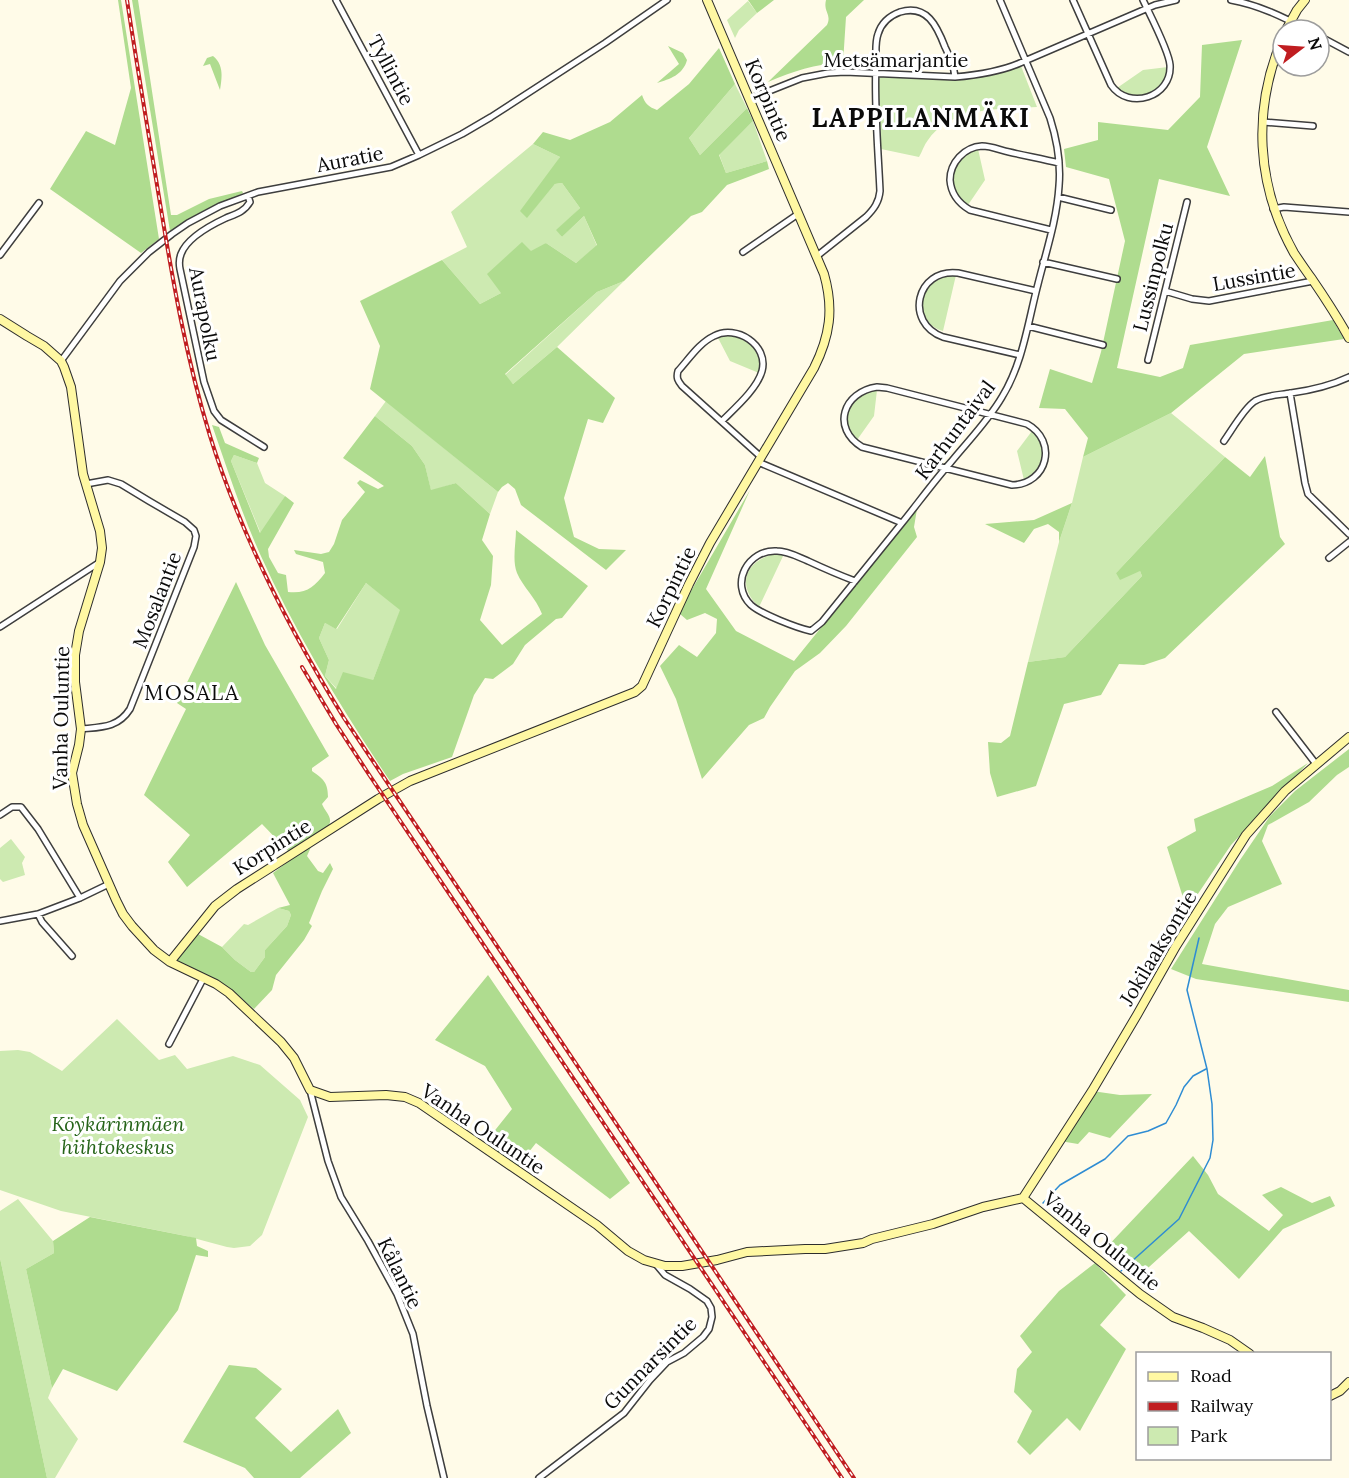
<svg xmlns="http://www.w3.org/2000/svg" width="1349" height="1478" font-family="Lora,serif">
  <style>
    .green { fill: #cdeab1 }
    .forest { fill: #afdc8f; fill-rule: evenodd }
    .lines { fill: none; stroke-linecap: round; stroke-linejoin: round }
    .stream { stroke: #2e8cd3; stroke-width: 1.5 }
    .street-casing { stroke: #3e3e3e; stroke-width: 8 }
    .secondary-casing { stroke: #2d2d2d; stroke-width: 10 }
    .street { stroke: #fff; stroke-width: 5 }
    .secondary { stroke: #fff8a3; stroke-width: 8 }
    .rail-casing { stroke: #c01d20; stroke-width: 4 }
    .rail { stroke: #fff; stroke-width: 1.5; stroke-dasharray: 4.5; stroke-linecap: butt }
    .labels { text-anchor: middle; stroke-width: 6; stroke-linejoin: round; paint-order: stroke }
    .street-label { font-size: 20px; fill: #0b0b0b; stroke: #fff }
    .park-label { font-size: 20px; font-style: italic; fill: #266419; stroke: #fff }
    .neighbourhood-label { font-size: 21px; letter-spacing: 1.5px; fill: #0b0b0b; stroke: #fff }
    .district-label { font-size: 26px; font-weight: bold; letter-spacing: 1.5px; fill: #0b0b0b; stroke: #fff }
  </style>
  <rect width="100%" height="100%" fill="#fffbe8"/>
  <path class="green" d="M748,1L757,13L739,30L735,38L727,20Z
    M1021,66L1037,107C1001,109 951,107 928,140C924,145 922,152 919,157L881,149L878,79L882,76L956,80L982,77Z
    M1168,67C1166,74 1165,80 1161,86C1150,100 1129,97 1117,88L1143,70Z
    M735,84L747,108L700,155L689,138Z
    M753,121L767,161L726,173L719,154Z
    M533,144L560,157L527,217L555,184L562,183L580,208L557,230L562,237L584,216L597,246L576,263L546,243L501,293L480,304L442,260L467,247L451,212Z
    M978,149L985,180L968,205C944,189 949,156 978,149Z
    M956,275L943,331C940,330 937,329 934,327C916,315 920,282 942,276C946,275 952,276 956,275Z
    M624,281L557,347L513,384L505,375L597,292Z
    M721,335C747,336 763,344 759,373L730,361L717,336Z
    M877,390L874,416L857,440C836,418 850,395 877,390Z
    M386,401L498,492L490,514L456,483L431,491L425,465L412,446L375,416Z
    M1171,413L1225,457L1116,573L1140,571L1142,576L1065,657L1028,662L1059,542L1072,503L1083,457Z
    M1032,431C1050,448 1044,468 1024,480L1017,451Z
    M234,455L257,463L265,483L285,496L261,534L231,461Z
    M774,554H784L759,607C736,586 745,561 774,554Z
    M366,583L401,609L373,680L337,689L325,676L329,660L319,638L325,623L337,629Z
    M11,839L25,857L22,863L25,875L3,882L0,879V848Z
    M278,908L289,911L291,915L287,926L265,950V957L254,972H251L235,960L222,947L244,924L248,925Z
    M117,1019L159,1060L175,1055L187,1069L233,1056L260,1065L300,1100L308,1117L262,1235L250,1246L234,1248L227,1247L186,1236L61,1211L0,1190V1051L18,1050L30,1052L62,1071Z
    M18,1199L53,1241L54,1253L26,1269L52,1388L48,1398L78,1439L55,1478H47L0,1258V1211Z"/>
  <path class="forest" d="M118,0H121L159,239L141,253L50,189L86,131L115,145L131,88Z
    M132,0H138L171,215H177L209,199L242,191L243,193L170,231Z
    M748,0H774L757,13Z
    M826,0H864L846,17L843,63C814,64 794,71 768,82L827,25C832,14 823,12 826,0Z
    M1242,40L1207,147L1230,196L1159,179L1117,368L1160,377L1183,368L1190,345L1333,320L1344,339L1244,354L1171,413L1083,457L1088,438L1065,409L1039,408L1050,369L1092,383L1101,352L1125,241L1109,179L1066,167L1064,149L1098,140V122L1168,130L1200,97L1202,45Z
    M668,46L683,53L687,60C683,75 670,79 657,83L679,64Z
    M719,48L735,84L689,138L700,155L747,108L753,121L719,155L726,173L767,161L769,169L727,185L702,212L691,216L624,281L597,292L505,374L513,384L557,347L615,398L603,423L588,419L564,498L574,537L599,549L626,550L606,570L521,505L515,489L508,483L502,487L498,492L370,389L380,346L360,301L442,260L480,304L501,293L487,274L522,242L531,251L546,243L576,263L597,245L584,216L562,237L556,230L580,208L562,183L555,184L527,218L520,211L560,157L533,144L543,132L570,140L610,122L642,95C645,104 649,107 657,110L689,84Z
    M213,56C224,65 222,77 220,90L210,64L203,66L207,58Z
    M375,416L412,446L425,465L431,490L456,483L490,514L482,540L493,556L491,585L480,620L502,645L542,614C536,598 523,587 517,573C512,561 516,543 516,530L588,586L562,618L556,619L525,645L513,664L493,679L485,678L474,695L452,757L403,774L390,781C341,708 296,634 260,554C241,512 227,468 212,425L219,427L225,443L259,458L257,463L234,455L231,461L260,533L285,496L294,503L268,549L269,557L278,573L286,575L288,592C307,594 314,587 325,573L323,562L296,554L294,550L321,554L329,552L334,544L342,520L365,492L357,483L360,480L378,489L384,486L343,458ZM366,583L400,610L373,680L343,672L336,689L325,676L329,660L319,638L325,623L336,629Z
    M1265,456L1280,537L1285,544L1165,658L1144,665L1119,664L1101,695L1064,704L1036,786L997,797L990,773L988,742L1001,743L1010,736L1028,662L1065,657L1142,576L1140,571L1120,580L1116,573L1225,457L1250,477Z
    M750,490L706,589L736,631L794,661L917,509L914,527L917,537L846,626L820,653L795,671L770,707L764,718L749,725L702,779L676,699L660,666L679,645L697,657L716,633L717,619L705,613L687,620L680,614L681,608Z
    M1072,503L1059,542V532L1048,524L1034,529L1024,543L985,524L1034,520Z
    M236,582L265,645L329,756L312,768V771C323,779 328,782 328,797L322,804C325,812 333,817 329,825L289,852L262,824L187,887L168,862L190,835L144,795L186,709L177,703Z
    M1349,749V767L1337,775L1309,802L1268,825L1262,841L1282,884L1228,907L1215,924L1202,964L1349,990V1002L1196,979L1171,969L1240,860L1270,816L1295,791Z
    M1308,763L1231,845L1187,910L1167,847L1196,831L1194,819L1272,786Z
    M311,847L307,856L318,871L323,873L330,863L333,869L322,891L309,923L312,926L304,940L276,975L272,990L254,1009L237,995L217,981L175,962L198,934L222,947L235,960L251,972H254L265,957V950L287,926L291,915L289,911L278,908L290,905L273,873L294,857Z
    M488,975L630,1183L610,1199L536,1143L517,1167L484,1144L512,1109L485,1066L435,1040Z
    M1092,1091L1120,1095L1152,1094L1110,1138L1089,1132L1078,1144L1060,1141Z
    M1193,1156L1208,1175L1218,1194L1269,1231L1283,1215L1262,1195L1281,1187L1312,1203L1330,1196L1335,1206L1283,1229L1239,1279L1189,1231L1139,1276L1103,1251Z
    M90,1217L196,1238L197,1246L208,1251V1257L196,1255L178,1310L117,1391L63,1369L52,1388L26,1269L54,1253L53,1241Z
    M0,1258L47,1478H0Z
    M1095,1263L1126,1295L1100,1325L1126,1349L1080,1431L1067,1418L1030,1455L1017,1442L1032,1411L1014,1392L1017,1369L1032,1352L1020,1336L1059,1291Z
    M229,1365L256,1368L282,1389L255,1418L291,1452L338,1409L351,1433L300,1478H254L245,1468L183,1442Z"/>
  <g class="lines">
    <path class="stream" d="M1043,1203L1060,1185L1105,1159L1128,1136L1148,1131L1166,1123L1176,1105L1184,1087L1193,1076L1206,1069
      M1121,1271L1179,1219L1210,1158L1213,1140L1212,1104L1207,1069L1187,990L1199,938"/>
    <defs>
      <path id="street" d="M336,0L419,155
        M1073,0L1111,85C1129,111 1172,97 1170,65C1169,51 1150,15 1143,0
        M1231,0C1259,5 1283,17 1308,30
        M1319,36L1349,52
        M749,99L802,78L828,73L845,72L955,77C978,75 999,72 1020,63L1155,5L1176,0
        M1263,122L1313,126
        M248,196L250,202C244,212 236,214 226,218C211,225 187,238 181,254C179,259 179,264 180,269L204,382L214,411L221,420L264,447
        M1058,197L1111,210
        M1273,209L1284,207L1349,212
        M1051,230L970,210C958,203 951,194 950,180C950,163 964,147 982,146C991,146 1000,150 1009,152C1026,156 1043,159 1059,163
        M743,252L798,214
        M0,255L39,203
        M817,256L866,217C874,209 879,202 880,191C878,148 874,104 876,62C876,53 875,42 878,34C881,24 889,16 900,12C927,4 937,26 945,47C950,57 954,66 955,77
        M1043,262L1117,279
        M1165,291L1192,299L1209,301L1313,281
        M1028,326L1103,345
        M1020,355L943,337C904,323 916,268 958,273L1036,291
        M1148,360L1187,202
        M61,361L120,281L149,252L172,234L188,223L220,206L258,192L391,167L419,155L462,134L491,117L605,43L667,0
        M877,387L887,388L1027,424C1058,441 1048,484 1012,485L862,447C831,428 843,392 877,387Z
        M1290,393L1305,483L1308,494L1349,534
        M722,421C735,408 757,389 762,371C769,345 736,324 714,336C699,343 689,359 678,371C676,378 678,381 682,386L761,457
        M1224,441C1232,430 1244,408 1255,401C1265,395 1280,395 1291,393C1312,390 1330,386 1349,377
        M758,462L902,523C919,502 934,481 951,462C968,441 988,421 1002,397C1023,363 1028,322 1038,284C1046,252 1057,219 1059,186C1061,163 1057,140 1050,118L1000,0
        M1329,558L1349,542
        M855,581C839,575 823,568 808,561C798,557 788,551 777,551C748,549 729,584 751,605C761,614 797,628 811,631L822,622L902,523
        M0,627L100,562
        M1276,712L1316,764
        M81,729C101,727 118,728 130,709L194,547L196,536L194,530L185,522L149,501L121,484L108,480L86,484
        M0,815L12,807H21L38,829L80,898
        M38,914L42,922L72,956
        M0,921L38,914L80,898L109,884
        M169,1044L203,979
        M310,1090L328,1161L341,1197L368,1241L397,1294L413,1334L427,1406L444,1478
        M539,1478L624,1413L650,1380L667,1362L684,1353L703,1337L709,1329L712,1317L711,1308L707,1301L690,1289L665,1275L655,1263"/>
      <path id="secondary" d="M1286,30L1297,10L1305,0
        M1283,37C1252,109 1256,185 1294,253C1300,262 1306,271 1312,279C1325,298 1338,318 1349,338
        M0,319L27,336L44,346L61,361L64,367L71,387L83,474L100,531L102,548L100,562L79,631L75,655V682L81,729L79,745L72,773L77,804L83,825L116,900L123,914L132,926L154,950L170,962L216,984L229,993L281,1042L294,1058L310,1090L330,1097L386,1095L405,1097L419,1103L597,1225L628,1251L644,1260L665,1266H682L717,1260L747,1252L805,1249H825L863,1243L872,1239L933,1224L983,1207L1023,1198L1140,1294L1173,1317L1203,1328L1230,1340L1250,1354
        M170,962L215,906L237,889L378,799L410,781L635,692L642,686L689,584L710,543L814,368C830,336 834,309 824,274L707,0
        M1023,1198L1092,1091L1137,1015L1176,946L1246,835L1285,791L1349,737
        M1330,1396L1340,1391L1349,1382"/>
    </defs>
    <use href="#street" class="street-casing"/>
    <use href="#secondary" class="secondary-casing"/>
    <use href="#street" class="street"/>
    <use href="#secondary" class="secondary"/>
    <defs>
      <path id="rail" d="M127,0C137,66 148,131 159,197C172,277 186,358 210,436C241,536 289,629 344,718L854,1478
        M302,667L336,724L368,773L842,1478"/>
    </defs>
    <use href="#rail" class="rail-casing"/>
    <use href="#rail" class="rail"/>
  </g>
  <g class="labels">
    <g class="street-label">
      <text x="896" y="67">Metsämarjantie</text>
      <text transform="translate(391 70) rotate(62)" y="7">Tyllintie</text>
      <text transform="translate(768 100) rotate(67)" y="7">Korpintie</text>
      <text transform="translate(350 159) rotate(-11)" y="7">Auratie</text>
      <text transform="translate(1153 277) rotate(-76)" y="7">Lussinpolku</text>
      <text transform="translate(1254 277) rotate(-10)" y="7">Lussintie</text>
      <text transform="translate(205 314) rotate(79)" y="7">Aurapolku</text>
      <text transform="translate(955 430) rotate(-53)" y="7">Karhuntaival</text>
      <text transform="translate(671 587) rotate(-64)" y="7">Korpintie</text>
      <text transform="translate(157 600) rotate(-69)" y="7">Mosalantie</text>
      <text transform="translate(61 718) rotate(-89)" y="7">Vanha Ouluntie</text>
      <text transform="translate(272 847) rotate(-32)" y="7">Korpintie</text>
      <text transform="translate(1158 948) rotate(-59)" y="7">Jokilaaksontie</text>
      <text transform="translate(483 1129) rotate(34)" y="7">Vanha Ouluntie</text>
      <text transform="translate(1102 1241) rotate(39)" y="7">Vanha Ouluntie</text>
      <text transform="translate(400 1273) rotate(64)" y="7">Kålantie</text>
      <text transform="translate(650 1363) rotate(-45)" y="7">Gunnarsintie</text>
    </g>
    <g class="park-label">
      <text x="118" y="1131">Köykärinmäen<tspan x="118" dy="23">hiihtokeskus</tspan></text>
    </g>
    <g class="neighbourhood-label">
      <text x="192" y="700">MOSALA</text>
    </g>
    <g class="district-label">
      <text x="921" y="127">LAPPILANMÄKI</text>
    </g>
  </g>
  <rect x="1136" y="1352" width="195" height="108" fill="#ffffff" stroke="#9d9d9d" stroke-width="1.5"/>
  <rect x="1148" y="1372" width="30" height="9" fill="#fff8a3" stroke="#9d9d9d" stroke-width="1.5"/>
  <text x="1190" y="1382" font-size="18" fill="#0b0b0b">Road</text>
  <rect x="1148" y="1402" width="30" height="9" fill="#c01d20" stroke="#9d9d9d" stroke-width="1.5"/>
  <text x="1190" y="1412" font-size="18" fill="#0b0b0b">Railway</text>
  <rect x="1148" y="1427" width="30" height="18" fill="#cdeab1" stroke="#9d9d9d" stroke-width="1.5"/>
  <text x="1190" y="1442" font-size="18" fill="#0b0b0b">Park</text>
  <g transform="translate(1301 48) rotate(73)"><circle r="28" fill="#ffffff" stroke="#9d9d9d" stroke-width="1.5"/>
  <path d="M0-4.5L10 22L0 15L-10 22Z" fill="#c01d20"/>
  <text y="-9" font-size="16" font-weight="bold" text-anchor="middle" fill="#0b0b0b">N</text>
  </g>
</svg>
